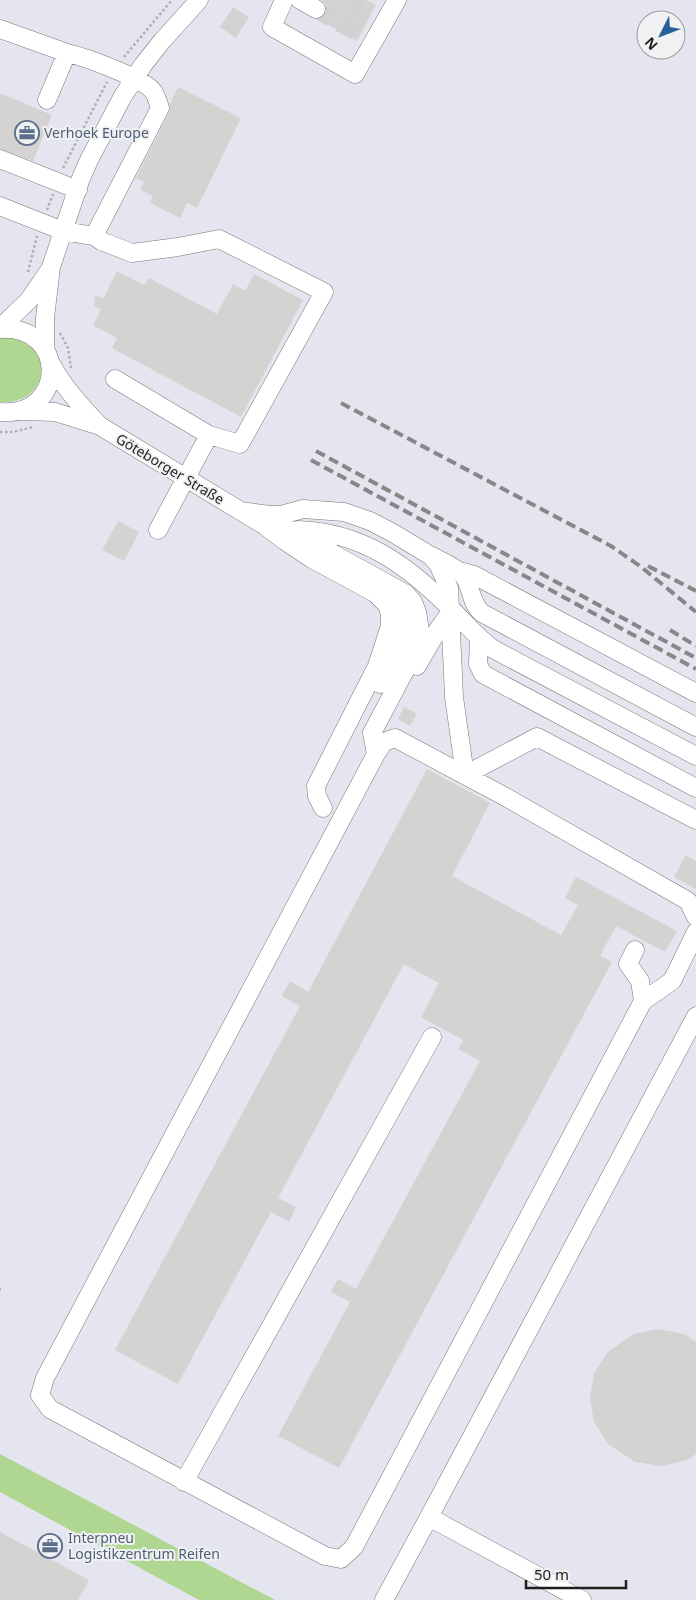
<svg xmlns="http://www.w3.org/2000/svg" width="696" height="1600" font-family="'Noto Sans',sans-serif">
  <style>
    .built { fill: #e4e5ee; fill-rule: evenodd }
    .green { fill: #afd792 }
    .building { fill: #d4d3d2 }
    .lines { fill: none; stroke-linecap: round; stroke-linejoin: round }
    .minor-tunnel { stroke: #d0d1d2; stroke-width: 18; stroke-dasharray: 18 9; stroke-linecap: butt }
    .minor-casing { stroke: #777879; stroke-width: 19 }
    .path { stroke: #aeafb0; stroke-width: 2.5; stroke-dasharray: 2.5 2.5; stroke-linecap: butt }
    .minor { stroke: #fff; stroke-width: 18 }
    .rail { stroke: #878788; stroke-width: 4; stroke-dasharray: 10 5; stroke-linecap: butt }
    .labels { text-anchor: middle; stroke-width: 4; stroke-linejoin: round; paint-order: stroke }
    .service-label { font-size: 14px; fill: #4e5e75; stroke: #f0f1f2; text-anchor: start }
    .street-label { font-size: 14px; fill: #1e1e1f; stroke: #f0f1f2 }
  </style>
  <rect width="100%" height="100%" fill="#f0f1f2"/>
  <path class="built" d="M0,0H696V1600H0ZM646,20H676V50H646Z"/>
  <path class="green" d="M3,337C56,339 53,405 0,402V338Z
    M0,1454L275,1600H199L0,1492Z"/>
  <path class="building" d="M322,0H367L376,5L357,41L318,19L325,15L327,9L325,4Z
    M233,7L249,17L236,38L220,27Z
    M178,87L241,118L197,208L187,203L180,218L150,203L153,196L140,190L144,182L136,178L169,113L170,104Z
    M0,93L52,115L33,161L0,149Z
    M117,271L145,285L149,278L217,314L233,284L245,291L254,274L303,300L241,417L112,348L117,338L93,325L101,309L94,306L95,295L103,299Z
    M118,521L139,532L124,561L102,550Z
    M404,707L417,714L410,726L398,719Z
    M427,769L490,803L452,876L561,935L578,905L565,898L576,877L677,931L665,952L616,926L600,956L612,962L339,1468L278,1436L350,1302L331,1292L338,1279L356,1289L480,1061L458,1049L463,1040L421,1017L439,983L404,964L278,1198L296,1207L289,1222L271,1212L178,1384L115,1350L300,1006L282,996L290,981L308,992Z
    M686,855L696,861V889L674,877Z
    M658,1329L684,1334L696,1342V1454L687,1460L662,1466L635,1462L608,1444L594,1422L590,1398L594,1373L608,1352L633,1334Z
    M0,1532L89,1580L78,1600H0Z"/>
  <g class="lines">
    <path class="minor-tunnel" d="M351,0L363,7
      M316,9L360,34"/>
    <defs>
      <path id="minor" d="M284,0L272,27L355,74L397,0
        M300,0L316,9
        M0,29L67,53
        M0,159L78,190
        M0,206L63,231L94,236L160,108C158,102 156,94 152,90C140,77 85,57 67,53L47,100
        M94,236L101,241L132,253L178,247L219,239L324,292L240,444L209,435L158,530
        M0,328L29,300L48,272
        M0,329C69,325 66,418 0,412
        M45,349V318L51,267L81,178L90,158L123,96L143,65L162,41L199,0
        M50,362C62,385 80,405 98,424
        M115,379L209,435
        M21,411L55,412L100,426L262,524L290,530L406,594L413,602L417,612L420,631L409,663L372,733L376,754
        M240,511L270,515H281L303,509L344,512L370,521L393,533L431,556L438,564L449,588L454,697L465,775L537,737L696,820
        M265,526L285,541L312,559L375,593L387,605L390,614V626L377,666L316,786L317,796L323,808
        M298,530C361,532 406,564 449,607C464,621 476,637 493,649L696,756
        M432,556C442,562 455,566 463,575C472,586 470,603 482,613L696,727
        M459,571L474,575L696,693
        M479,639L478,664L483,674L696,788
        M417,666L439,628L450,613
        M380,684C393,659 416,624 399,597
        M696,917L688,901L502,795L395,738L384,742L376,754L45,1378L40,1395L50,1409L325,1556L341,1559L354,1547L643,1001L672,981L696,932
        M635,950L628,964L640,981L643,1001
        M184,1482L432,1037
        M429,1517L696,1016
        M384,1600L429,1517L582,1600"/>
    </defs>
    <use href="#minor" class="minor-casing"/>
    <path class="path" d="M124,57L172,0
      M63,168L107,82
      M47,210L53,194
      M28,272L37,236
      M60,333L68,348L71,368
      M0,432H13L33,427
      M0,1289H1"/>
    <use href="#minor" class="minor"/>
    <path class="rail" d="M341,403L611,546L640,566L696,612
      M316,451L696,658
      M311,460L696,669
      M648,566L696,591
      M670,630L696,646"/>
  </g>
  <defs>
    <symbol id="office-ring" viewBox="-11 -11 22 22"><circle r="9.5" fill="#f0f1f2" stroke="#5c6f8a" stroke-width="1.5"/><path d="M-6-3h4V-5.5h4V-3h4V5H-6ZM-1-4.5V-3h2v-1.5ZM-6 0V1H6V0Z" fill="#5c6f8a"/></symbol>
  </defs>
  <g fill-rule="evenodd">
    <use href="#office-ring" x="13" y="119" width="28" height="28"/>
    <use href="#office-ring" x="36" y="1532" width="28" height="28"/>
  </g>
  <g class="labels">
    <g class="service-label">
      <text x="44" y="138">Verhoek Europe</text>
      <text x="68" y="1543">Interpneu<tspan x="68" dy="16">Logistikzentrum Reifen</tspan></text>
    </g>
    <g class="street-label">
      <text transform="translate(170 469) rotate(31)" y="5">Göteborger Straße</text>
    </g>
  </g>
  <g transform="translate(661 35) rotate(228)"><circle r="24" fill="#f0f1f2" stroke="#9c9d9e"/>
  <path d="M0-4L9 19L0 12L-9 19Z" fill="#286199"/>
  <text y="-8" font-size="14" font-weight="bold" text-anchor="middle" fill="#1e1e1f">N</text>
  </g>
  <path d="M526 1580v8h100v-8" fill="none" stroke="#1e1e1f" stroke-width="2.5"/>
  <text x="534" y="1580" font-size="15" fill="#1e1e1f" stroke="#f0f1f2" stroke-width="4" paint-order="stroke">50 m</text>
</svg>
